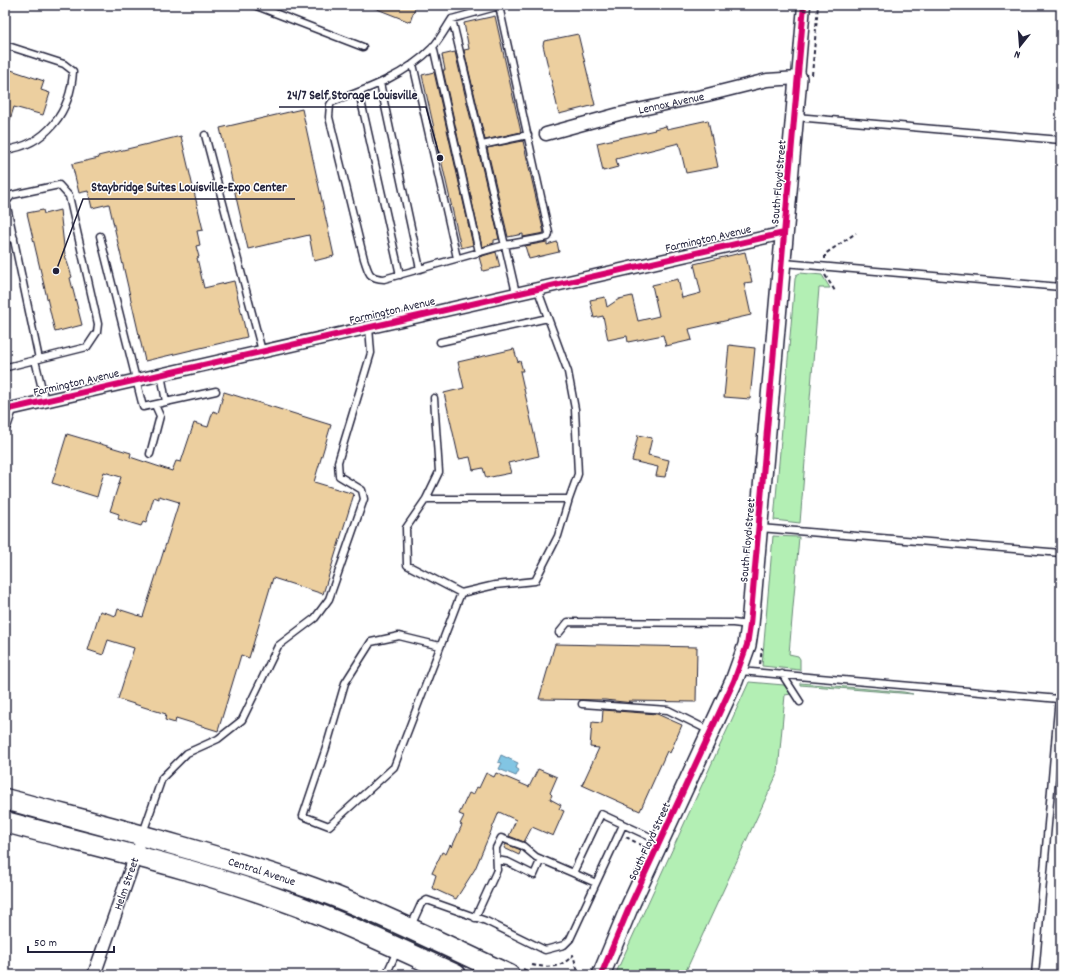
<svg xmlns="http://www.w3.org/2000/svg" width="1066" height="980" font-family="Dekko,sans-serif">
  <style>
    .green { fill: #b3efb4; stroke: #6a8878 }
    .water { fill: #82c5e3; stroke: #5c84a0 }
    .building { fill: #eccf9f; stroke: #22223b }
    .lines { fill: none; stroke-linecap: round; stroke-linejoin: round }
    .lane-casing { stroke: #22223b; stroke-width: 9 }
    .street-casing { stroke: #22223b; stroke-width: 15 }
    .secondary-casing { stroke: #22223b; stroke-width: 20 }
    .primary-casing { stroke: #22223b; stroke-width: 23 }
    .path { stroke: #22223b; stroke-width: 2; stroke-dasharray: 4 3; stroke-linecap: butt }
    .lane { stroke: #fff; stroke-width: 6 }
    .street { stroke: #fff; stroke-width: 12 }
    .secondary { stroke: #fff; stroke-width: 17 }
    .primary { stroke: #fff; stroke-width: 20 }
    .cycleway-casing { stroke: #fff; stroke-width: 8 }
    .cycleway { stroke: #d6006c; stroke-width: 6 }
    .labels { text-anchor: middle; stroke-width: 3; stroke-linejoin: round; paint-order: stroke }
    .street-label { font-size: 12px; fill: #22223b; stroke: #fff }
    .leader { fill: none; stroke: #22223b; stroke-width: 1.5 }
    .callout-dot { fill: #22223b; stroke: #fff; stroke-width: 1.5 }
    .callout-label { font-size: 13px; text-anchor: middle; font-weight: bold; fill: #22223b; stroke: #fff; stroke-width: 3; stroke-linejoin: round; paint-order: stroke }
  </style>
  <rect width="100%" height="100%" fill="#fff"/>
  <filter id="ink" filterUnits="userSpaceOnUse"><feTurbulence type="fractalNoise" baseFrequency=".025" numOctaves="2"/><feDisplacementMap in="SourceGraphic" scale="8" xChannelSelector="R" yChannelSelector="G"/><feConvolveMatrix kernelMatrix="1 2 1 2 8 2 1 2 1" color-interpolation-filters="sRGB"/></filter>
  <g filter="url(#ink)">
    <path class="green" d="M800,273L822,275L830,288H819L800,523L774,520L795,279L796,275Z
      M773,536L799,537L789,654L798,656L800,659V670L762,666Z
      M749,682L784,685L791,694L785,695L778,772L684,975H615Z
      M800,683L904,692L913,694L800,685Z
      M234,874L321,899L452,958L416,947Z"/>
    <path class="water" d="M501,755L518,763L516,768L519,770L516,776L499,769L502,763L498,762Z"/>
    <path class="building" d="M367,5H416L410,22Z
      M495,16L521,132L485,140L464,50L469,49L464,23Z
      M578,34L595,105L559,114L543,45L544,41Z
      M455,52L499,239L494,240V243L482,247L443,70H445L442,55Z
      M5,68L44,81L41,90L50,93L43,115L14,107L7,129H5Z
      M434,72L473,245L461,248L422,75Z
      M302,109L334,256L314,261L309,235L248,249L220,128Z
      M708,120L718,167L686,173L679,143L616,159L618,167L603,171L597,143L655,130L654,129L666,126L667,129Z
      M181,136L203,230L197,231L200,245L196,246L199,257L197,258L204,288L234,281L247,337L145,361L109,204L92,208L88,191L79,193L72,164L99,158L98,156Z
      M523,141L544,233L523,237V234L508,237L487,148Z
      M43,210L44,214L60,210L65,255L72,277L70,278L82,325L55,332L27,213Z
      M547,242V245L557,242L559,252L529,259L525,246Z
      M496,252L500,267L483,271L479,257Z
      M745,252L752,282L744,283L751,315L689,329L692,340L666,346L663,335L628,342L627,336L608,340L603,316L594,318L590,300L605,297L607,307L619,299L632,296L638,321L659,316L652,285L678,279L682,298L701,293L694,264Z
      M729,345L755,348L750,399L724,397Z
      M514,349L518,362L520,361L523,371H520L539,456L508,463L511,473L486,478L483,468L473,470L470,457L459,459L444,393L464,388L458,362Z
      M224,392L331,425L314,482L354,494L323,594L273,578L249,658L241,655L218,731L176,718L175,723L165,720L166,714L118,699L134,648L108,640L103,655L88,650L100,611L116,616L118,609L143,617L179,502L159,496V499L154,497L146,523L143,522L141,526L118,519L119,514L110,511L121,477L104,472L97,497L52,483L67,434L131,453L130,457L172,471L176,461L181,462L194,423L208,427L213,411L218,413Z
      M638,435L652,438L648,455L669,460L665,477L656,476L658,467L632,461Z
      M555,644L697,647L696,702L628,701L633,703L605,700L539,699Z
      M603,710L657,714L682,725L670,753L667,751L640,811L582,785L599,748L590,747L592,722L602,723Z
      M538,769L557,777L550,793L552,795L550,799L561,805L559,809L564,811L553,836L532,827L524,842L509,836L516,820L499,812L475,869L456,899L432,888L436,875L432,873L442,852L446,854L450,845L452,847L462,825L460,824L464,816L459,814L469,793L473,795L477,787L479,788L486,773L494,777L496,773L529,787Z
      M506,844L521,850L519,855L504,848Z"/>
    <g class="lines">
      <defs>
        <path id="lane" d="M254,5L363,47
          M452,19C446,28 440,39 433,47C406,75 368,89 332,102L330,105L329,117L364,259C369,273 368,278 384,279L505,245L548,237L549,233L499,6L452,19C474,110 495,201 516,293
          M5,45L64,64L73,71C71,112 46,145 5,150
          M433,46L479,252
          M413,64L457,258
          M380,83L420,269
          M359,92L400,275
          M796,117L1061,140
          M205,135L262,351
          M482,145L528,135
          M100,236L143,407L216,391
          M5,240L14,238
          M784,263L1061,287
          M440,342L548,318
          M35,360L39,359L6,202L12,195L59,185L69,196L98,324L97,332L87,347L39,359
          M7,367L35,360L45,401
          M161,374L166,402
          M434,398L439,472L426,499L406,528L407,565L461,593
          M150,454L160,416L155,405
          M426,499H569L578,474L575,409L568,372L537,288
          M760,528L1061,553
          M559,633L568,622L733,623L749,625
          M440,646L399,636L371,642L345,683L326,748L303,816L329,826L394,767L461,593L495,585L535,581L558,536L569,499
          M740,671L1059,699
          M782,674L800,702
          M582,704L668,710L710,731
          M143,833L162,778L187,753L218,739L242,720L278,646L315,618L329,599L364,499L362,490L339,476L338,462L371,353L369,327
          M497,860L508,862L534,875L541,859
          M573,873L596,883
          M475,918L497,870L496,848L501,838L523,846L536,857L573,873L601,814L659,841
          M411,926L421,904L427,900L486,921L545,950L564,945L570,939L623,825
          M386,975L397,951
          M1035,975L1061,674"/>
        <g id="street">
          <path id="s1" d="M546,134L619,114L707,95L767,80L798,78L804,5"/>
          <path d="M5,410L784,233"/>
          <path d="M5,424L10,409"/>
          <path id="s2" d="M94,975L138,849"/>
        </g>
        <path id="secondary" d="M601,975L629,908L734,681L747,645L750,625L798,78"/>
        <g id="primary">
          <path id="s3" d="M5,799C101,825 198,849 293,881C367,906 438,942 509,975"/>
          <path d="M5,822C103,848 203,870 298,906C352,926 404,951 456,975"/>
        </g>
      </defs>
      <use href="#lane" class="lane-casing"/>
      <use href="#street" class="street-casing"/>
      <use href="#secondary" class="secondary-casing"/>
      <use href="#primary" class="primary-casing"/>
      <path class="path" d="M812,75L818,5
        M825,259V254L856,233
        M825,275L835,291
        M760,664L762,648
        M626,837L643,846
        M532,965C548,968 562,968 573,955L579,975
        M523,969L536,975
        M584,975L587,969"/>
      <use href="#lane" class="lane"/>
      <use href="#street" class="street"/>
      <use href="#secondary" class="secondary"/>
      <use href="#primary" class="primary"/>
      <defs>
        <path id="cycleway" d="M5,410L784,233
          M601,975L629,908L734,681L747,645L750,625L804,5"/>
      </defs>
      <use href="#cycleway" class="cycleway-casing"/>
      <use href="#cycleway" class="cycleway"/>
    </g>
  </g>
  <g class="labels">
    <g class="street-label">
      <text dy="4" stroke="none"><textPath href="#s1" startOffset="129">Lennox Avenue</textPath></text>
      <text transform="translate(778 182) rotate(-85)" y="4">South Floyd Street</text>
      <text transform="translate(708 238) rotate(-13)" y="4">Farmington Avenue</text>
      <text transform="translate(392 310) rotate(-13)" y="4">Farmington Avenue</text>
      <text transform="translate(76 382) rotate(-13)" y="4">Farmington Avenue</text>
      <text transform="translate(747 540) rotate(-85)" y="4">South Floyd Street</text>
      <text transform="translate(649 841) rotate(-65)" y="4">South Floyd Street</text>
      <text dy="4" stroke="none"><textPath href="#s3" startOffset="267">Central Avenue</textPath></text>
      <text dy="4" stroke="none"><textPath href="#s2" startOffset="97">Helm Street</textPath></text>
    </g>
  </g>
  <path class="leader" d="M440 158L426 107H279M56 271L83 199H295"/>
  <g class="callout-dot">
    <circle cx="440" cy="158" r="4"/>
    <circle cx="56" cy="271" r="4"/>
  </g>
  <g class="callout-label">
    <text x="352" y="99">24/7 Self Storage Louisville</text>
    <text x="189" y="191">Staybridge Suites Louisville-Expo Center</text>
  </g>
  <rect width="1066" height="980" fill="none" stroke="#fff" stroke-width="20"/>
  <rect x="10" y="10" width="1046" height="960" fill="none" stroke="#22223b" stroke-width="1.5" filter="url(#ink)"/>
  <g transform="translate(1020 46) rotate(197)" stroke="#ffffff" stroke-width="3" paint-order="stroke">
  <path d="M0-3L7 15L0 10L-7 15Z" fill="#22223b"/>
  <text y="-6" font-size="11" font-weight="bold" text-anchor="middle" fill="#22223b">N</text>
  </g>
  <path d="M28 946v6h86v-6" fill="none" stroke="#22223b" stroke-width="2"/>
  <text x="34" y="946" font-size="12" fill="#22223b" stroke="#ffffff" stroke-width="3" paint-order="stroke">50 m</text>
</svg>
